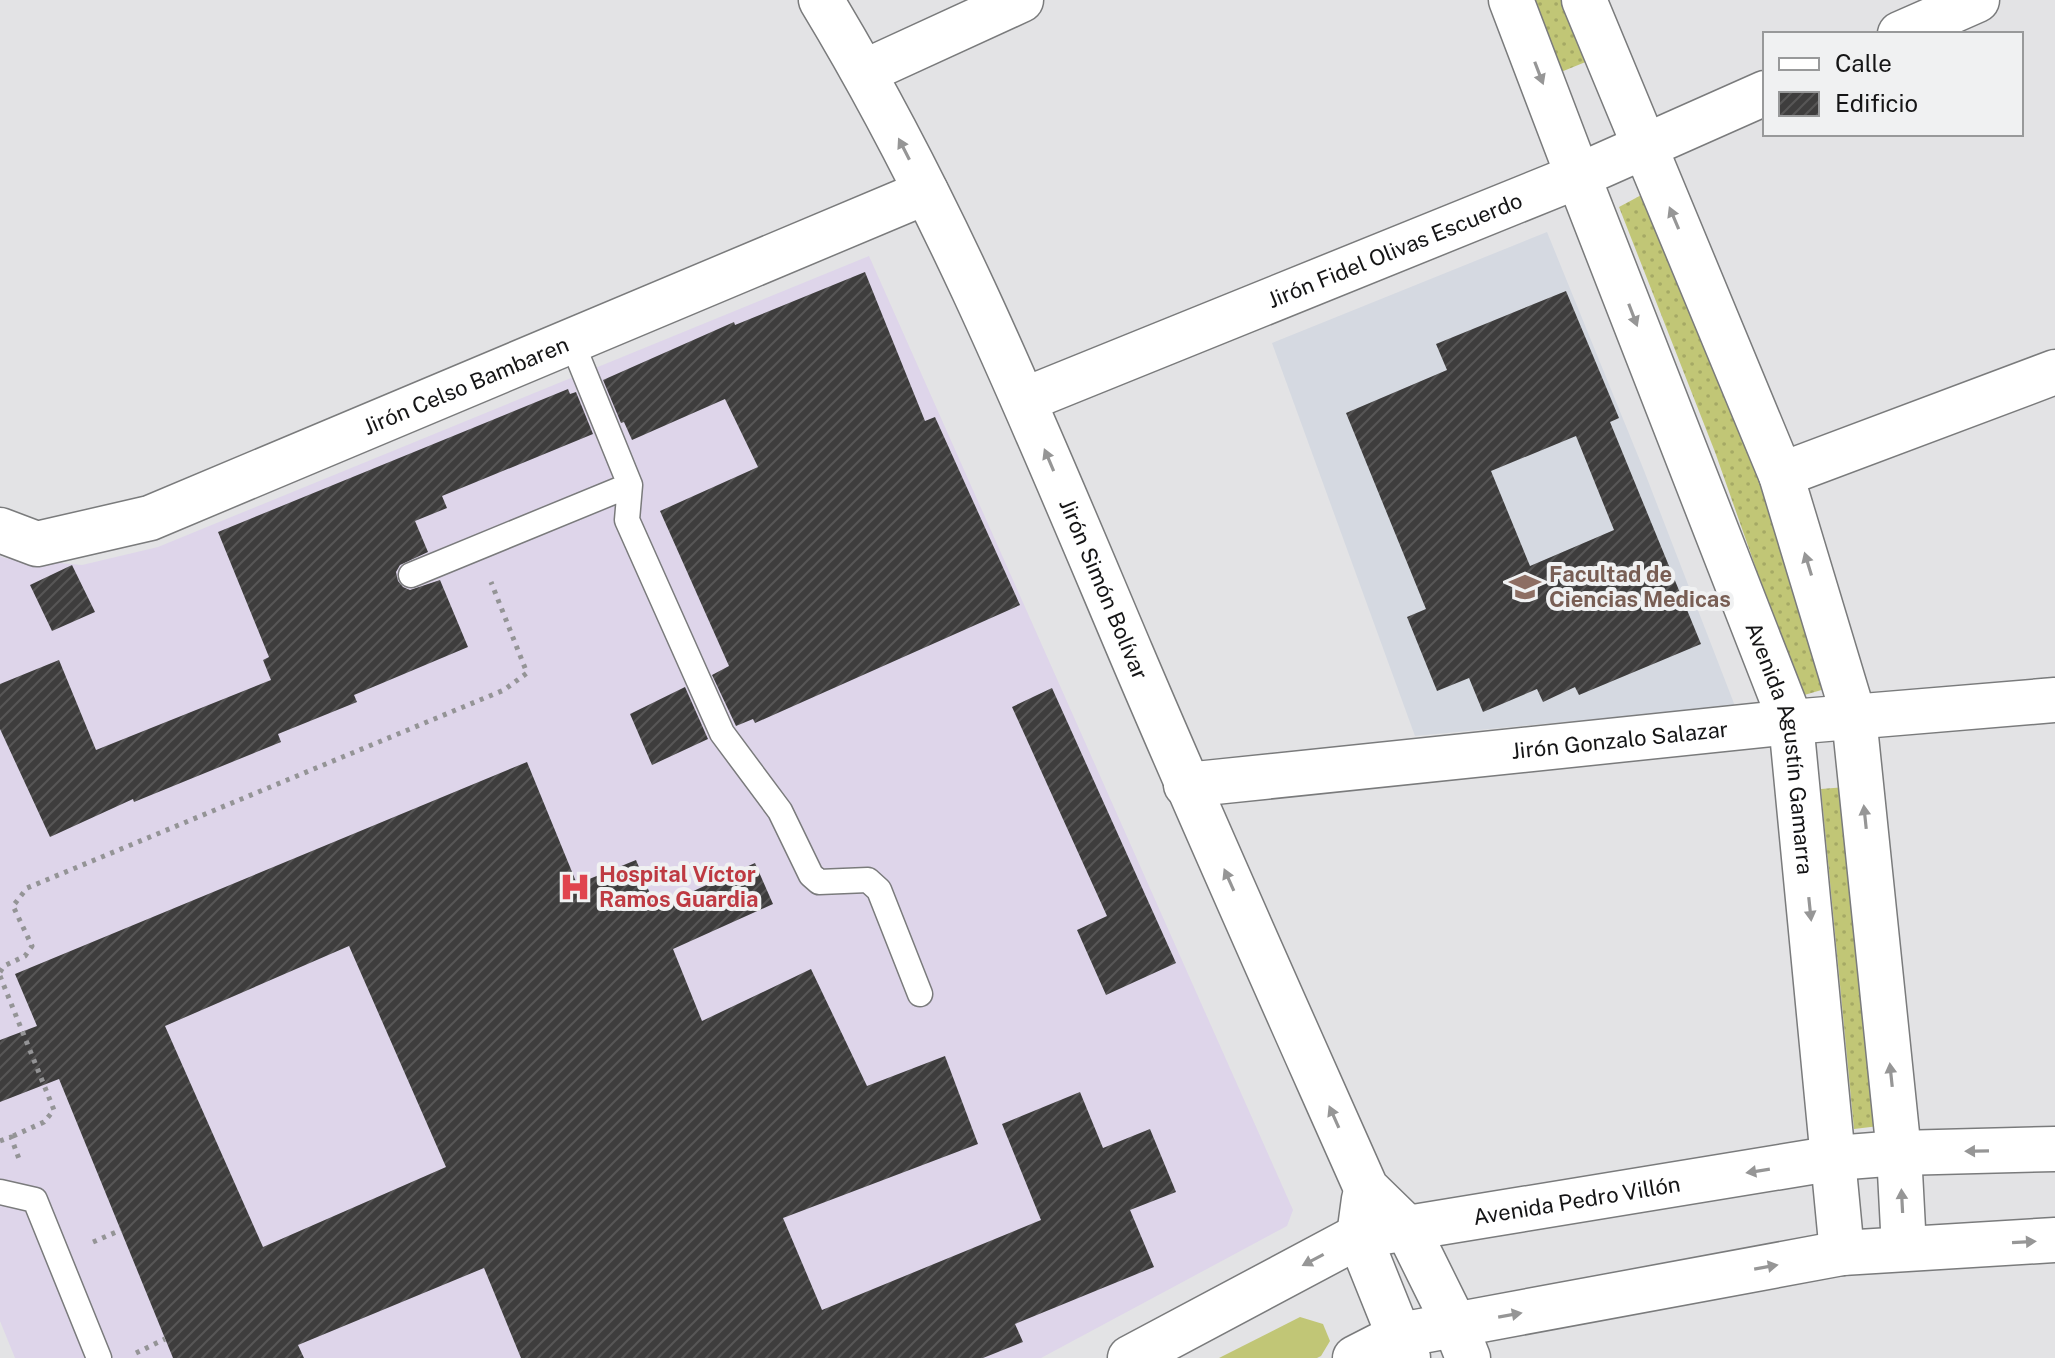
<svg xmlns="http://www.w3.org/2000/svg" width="2055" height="1358" font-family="'Public Sans',sans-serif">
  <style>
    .built { fill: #d5d9e1 }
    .medical { fill: #ded5ea }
    .grass { fill: url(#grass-dots) }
    .garden { fill: #c1c676 }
    .building { fill: url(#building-hatch); fill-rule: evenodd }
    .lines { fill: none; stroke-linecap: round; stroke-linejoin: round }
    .lane-casing { stroke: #7a7b7c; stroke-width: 27 }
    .street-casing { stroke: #7a7b7c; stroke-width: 47 }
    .secondary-casing { stroke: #7a7b7c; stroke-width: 47 }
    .path { stroke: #949496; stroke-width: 5; stroke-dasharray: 4 6; stroke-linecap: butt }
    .lane { stroke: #fff; stroke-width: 24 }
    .street { stroke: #fff; stroke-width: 44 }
    .secondary { stroke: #fff; stroke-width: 44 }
    .oneway { fill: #969696 }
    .labels { text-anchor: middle; stroke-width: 8; stroke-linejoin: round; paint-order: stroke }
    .street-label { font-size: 22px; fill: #151516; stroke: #f0f1f2 }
    .education-label { font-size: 22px; font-weight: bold; fill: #785e54; stroke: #f0f1f2; text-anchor: start }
    .health-label { font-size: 22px; font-weight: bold; fill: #be3a42; stroke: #f0f1f2; text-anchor: start }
  </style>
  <defs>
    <pattern id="grass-dots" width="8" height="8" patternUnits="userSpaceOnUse" patternTransform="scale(2)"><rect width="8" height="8" fill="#c1c676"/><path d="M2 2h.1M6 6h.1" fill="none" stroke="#a5a965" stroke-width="1.8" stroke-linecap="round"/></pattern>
    <pattern id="building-hatch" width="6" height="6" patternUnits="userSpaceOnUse" patternTransform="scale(2)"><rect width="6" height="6" fill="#3e3d3d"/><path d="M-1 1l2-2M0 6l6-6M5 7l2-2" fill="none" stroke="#575656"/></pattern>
  </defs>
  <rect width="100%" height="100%" fill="#e3e3e5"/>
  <path class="built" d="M1547,232L1643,468L1735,706L1415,736L1272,343Z"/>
  <path class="medical" d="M869,256L1293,1210L1287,1226L1041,1358H15L0,1321V556L5,558L82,565L158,547Z"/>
  <path class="grass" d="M1527,0H1564L1588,61L1556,74Z
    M1647,192L1719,373L1835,686L1801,696L1715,452L1619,207Z
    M1846,787L1879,1126L1854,1129L1821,789Z"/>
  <path class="garden" d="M1300,1317L1323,1324L1330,1341L1321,1356L1317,1358H1219Z"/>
  <path class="building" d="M865,272L925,421L935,417L1020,605L755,723L753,719L736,726L712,675L729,666L660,511L758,467L725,399L632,440L624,422L621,423L603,380L734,322L735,325Z
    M1566,291L1619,418L1610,422L1701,644L1579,695L1575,687L1543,702L1537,689L1483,712L1469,678L1437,691L1407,617L1426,609L1346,413L1447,370L1436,344ZM1576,436L1614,530L1530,566L1491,471Z
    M568,389L570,394L576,392L593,434L442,496L447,508L415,521L428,552L400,565L396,572L398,581L403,587L410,590L440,580L468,647L354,695L357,702L278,734L281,742L134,802L133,799L50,837L0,729V684L59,660L96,750L271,680L263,660L269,657L218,532Z
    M72,565L95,612L52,631L30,585Z
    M685,687L708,739L652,765L630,714Z
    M1052,688L1176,963L1106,995L1077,930L1107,916L1012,707Z
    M527,762L577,884L636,860L656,908L755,863L773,904L673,949L702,1021L811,969L867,1086L945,1056L978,1144L783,1218L822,1310L1041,1220L1002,1124L1080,1092L1103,1148L1150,1129L1176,1192L1130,1210L1154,1267L1015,1324L1023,1342L983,1358H521L484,1268L298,1345L304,1358H173L59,1079L0,1102V1040L37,1026L15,974ZM349,946L446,1167L263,1247L165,1026Z"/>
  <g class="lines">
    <defs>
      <path id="lane" d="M571,340L630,485L627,520L722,733L780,811L811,875L819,882L868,880L879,890L920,994
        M411,575L630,485
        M0,1192L35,1200L99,1358"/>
      <g id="street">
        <path id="s1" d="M821,0C946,206 1037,431 1131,653C1207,832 1287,1010 1366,1188L1407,1228L1455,1325L1468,1358"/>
        <path d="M1900,34L1977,0"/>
        <path d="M864,72L1021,0"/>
        <path id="s2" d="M1024,400L1578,176L1765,93"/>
        <path d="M1781,475L2055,372"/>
        <path id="s3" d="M0,530L37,544L150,518L926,192"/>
        <path id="s4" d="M1186,785L1791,722L2055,700"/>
        <path d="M1364,1199L1359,1236L1408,1358"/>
      </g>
      <g id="secondary">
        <path id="s5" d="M1511,0L1578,176L1791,722L1842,1253"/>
        <path d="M1584,0L1781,475L1854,717L1899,1153L1904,1248"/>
        <path id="s6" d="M1130,1358L1359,1236L1835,1158L1899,1153L2055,1149"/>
        <path d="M1355,1358L1400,1335L1842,1253L2055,1240"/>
      </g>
    </defs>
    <use href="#lane" class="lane-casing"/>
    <use href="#street" class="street-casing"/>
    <use href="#secondary" class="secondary-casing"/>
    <path class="path" d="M0,972L4,966L25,956L32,946L13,906L27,888L504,690L527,673L491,582
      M0,976L54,1110L44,1122L11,1137
      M0,1141L11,1137L19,1159
      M93,1242L121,1230
      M136,1353L165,1339"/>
    <use href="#lane" class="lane"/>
    <use href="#street" class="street"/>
    <use href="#secondary" class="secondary"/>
  </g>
  <defs><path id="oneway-solid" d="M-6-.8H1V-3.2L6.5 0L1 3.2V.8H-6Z" transform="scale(2)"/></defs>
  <g class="oneway">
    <use href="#oneway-solid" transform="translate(1539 73) rotate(69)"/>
    <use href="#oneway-solid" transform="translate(904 149) rotate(-117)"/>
    <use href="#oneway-solid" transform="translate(1674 218) rotate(-113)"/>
    <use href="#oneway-solid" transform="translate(1633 315) rotate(69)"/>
    <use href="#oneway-solid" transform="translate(1049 460) rotate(-113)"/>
    <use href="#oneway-solid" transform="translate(1808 564) rotate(-107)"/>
    <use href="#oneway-solid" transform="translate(1865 817) rotate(-96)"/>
    <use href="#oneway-solid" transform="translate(1229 880) rotate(-114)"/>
    <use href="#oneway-solid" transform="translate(1810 909) rotate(84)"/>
    <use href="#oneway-solid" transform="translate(1891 1075) rotate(-96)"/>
    <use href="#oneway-solid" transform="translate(1334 1117) rotate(-114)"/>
    <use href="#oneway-solid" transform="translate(1977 1151) rotate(179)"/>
    <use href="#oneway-solid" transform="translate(1758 1171) rotate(171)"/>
    <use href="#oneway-solid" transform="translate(1902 1201) rotate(-93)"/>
    <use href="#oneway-solid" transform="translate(2024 1242) rotate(-3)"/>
    <use href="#oneway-solid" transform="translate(1313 1260) rotate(152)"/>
    <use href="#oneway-solid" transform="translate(1766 1267) rotate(-10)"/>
    <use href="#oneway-solid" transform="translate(1510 1315) rotate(-10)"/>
  </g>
  <defs>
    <symbol id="university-bare" viewBox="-9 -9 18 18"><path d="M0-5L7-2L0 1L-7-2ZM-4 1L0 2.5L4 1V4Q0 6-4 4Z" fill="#8d6e63" stroke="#f0f1f2" stroke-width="2.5" paint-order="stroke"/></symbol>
    <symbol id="hospital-bare" viewBox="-9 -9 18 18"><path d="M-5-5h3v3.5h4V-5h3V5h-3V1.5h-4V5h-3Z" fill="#e0444e" stroke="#f0f1f2" stroke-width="2.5" paint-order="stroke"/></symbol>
  </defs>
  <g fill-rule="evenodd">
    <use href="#university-bare" x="1503" y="565" width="44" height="44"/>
    <use href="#hospital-bare" x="553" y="865" width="44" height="44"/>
  </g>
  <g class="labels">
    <g class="street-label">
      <text dy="8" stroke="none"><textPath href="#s2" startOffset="400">Jirón Fidel Olivas Escuerdo</textPath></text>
      <text dy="8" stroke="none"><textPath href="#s3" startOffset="498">Jirón Celso Bambaren</textPath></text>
      <text dy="8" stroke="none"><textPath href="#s1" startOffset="654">Jirón Simón Bolívar</textPath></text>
      <text dy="8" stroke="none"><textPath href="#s4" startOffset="436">Jirón Gonzalo Salazar</textPath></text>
      <text dy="8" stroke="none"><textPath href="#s5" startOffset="798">Avenida Agustín Gamarra</textPath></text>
      <text dy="8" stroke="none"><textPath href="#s6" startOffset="480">Avenida Pedro Villón</textPath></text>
    </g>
    <g class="education-label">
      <text x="1549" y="582">Facultad de<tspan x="1549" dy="25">Ciencias Medicas</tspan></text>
    </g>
    <g class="health-label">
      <text x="599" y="882">Hospital Víctor<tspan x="599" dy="25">Ramos Guardia</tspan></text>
    </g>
  </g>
  <rect x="1763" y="32" width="260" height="104" fill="#f0f1f2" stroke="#98999a" stroke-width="2"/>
  <rect x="1779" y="58" width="40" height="12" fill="#ffffff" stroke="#98999a" stroke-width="2"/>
  <text x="1835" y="72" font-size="24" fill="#151516">Calle</text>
  <rect x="1779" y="92" width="40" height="24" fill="url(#building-hatch)" stroke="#98999a" stroke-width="2"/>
  <text x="1835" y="112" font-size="24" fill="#151516">Edificio</text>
</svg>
